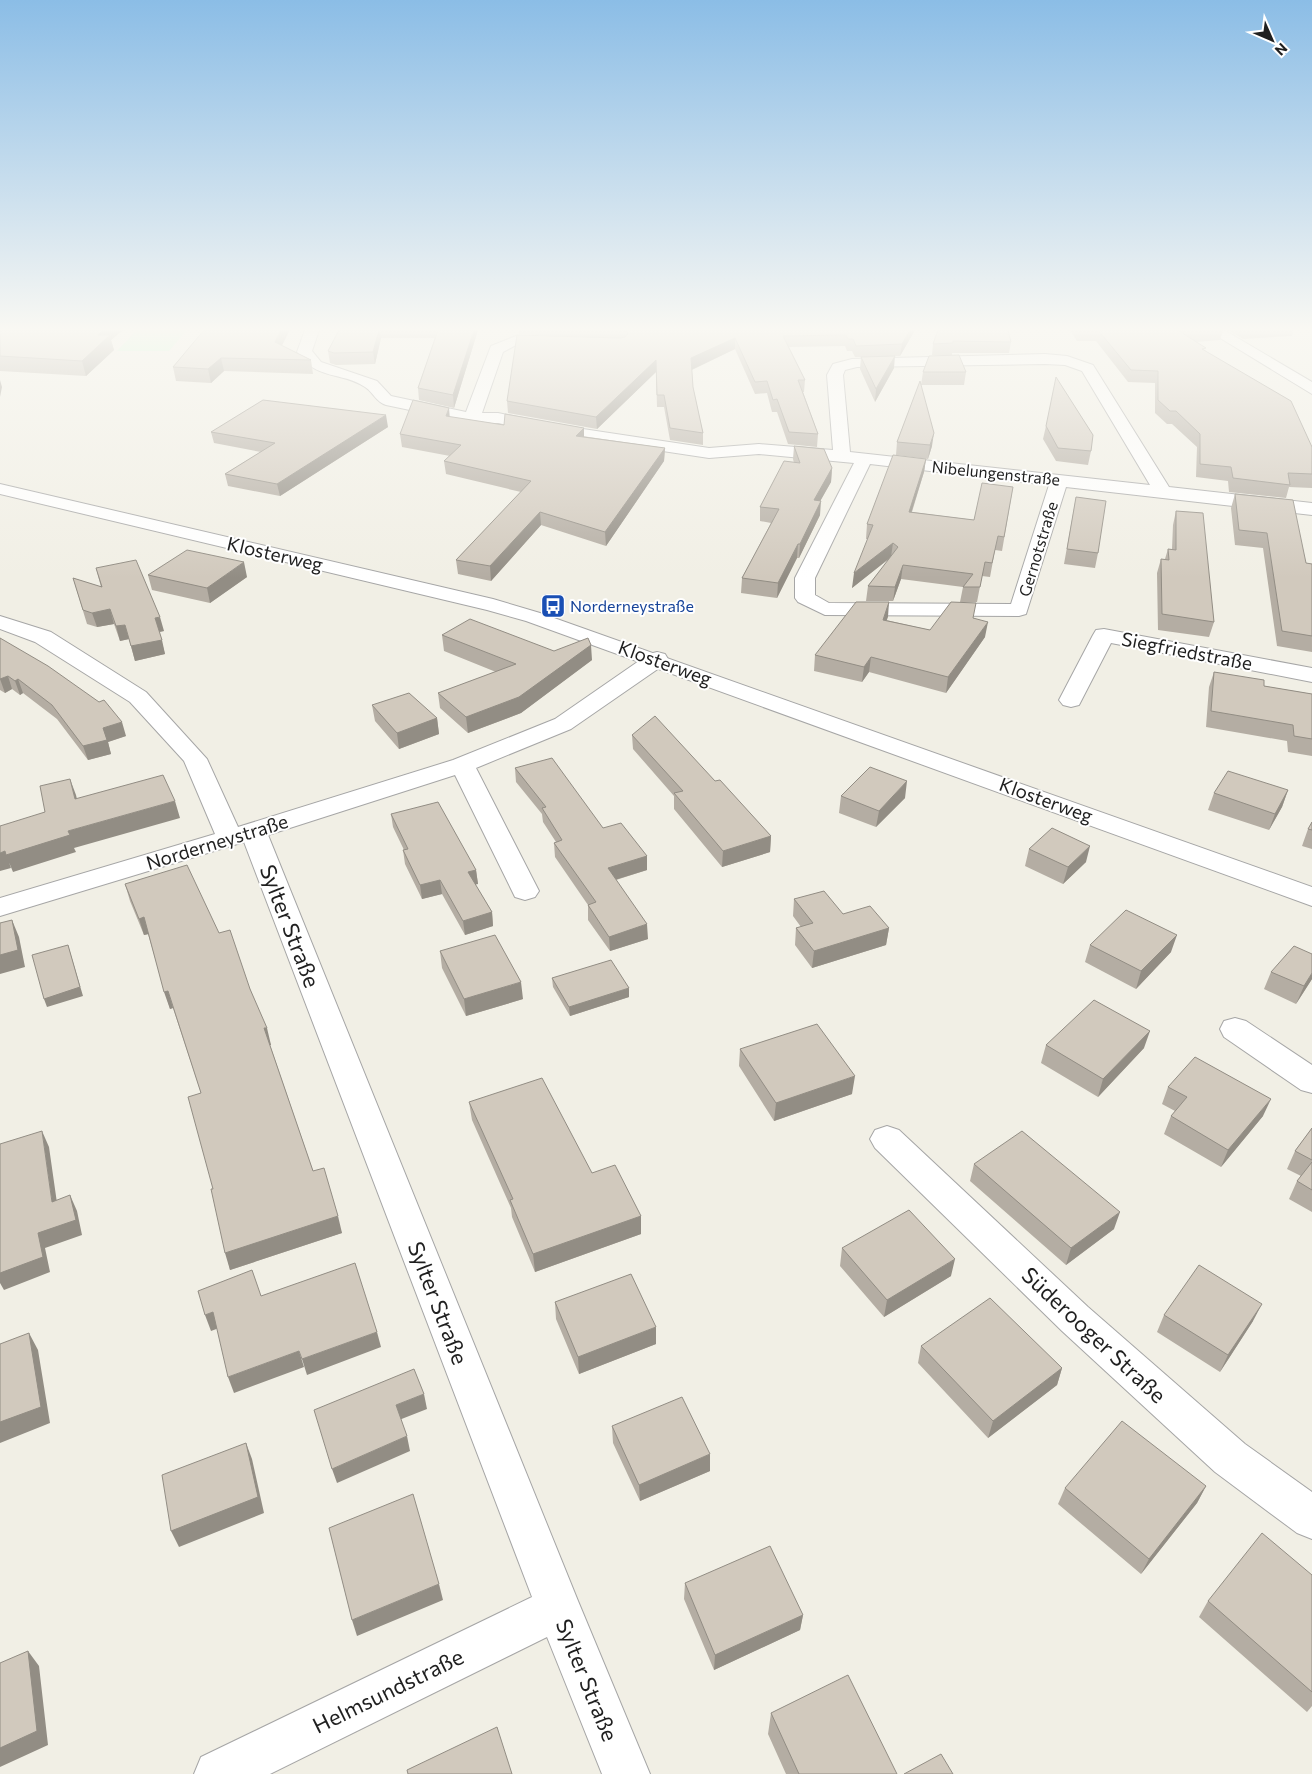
<svg xmlns="http://www.w3.org/2000/svg" width="1312" height="1774" font-family="Commissioner,sans-serif">
  <style>
    .park { fill: #beffcd }
    .lines { fill: none; stroke-linecap: round; stroke-linejoin: round }
    .minor-casing { stroke: #a6a6a6; stroke-width: 2 }
    .tertiary-casing { stroke: #a6a6a6; stroke-width: 2 }
    .minor { fill: #fff; fill-rule: evenodd }
    .tertiary { fill: #fff; fill-rule: evenodd }
    .wall { fill: #b4ada3 }
    .shaded-wall { fill: #928d84 }
    .building { fill: #d1c9bd; stroke: #928d84 }
    .labels { text-anchor: middle; stroke-width: 4; stroke-linejoin: round; paint-order: stroke }
    .far-street-label { font-size: 16px; fill: #1f1f1f; stroke: #fff }
    .far-transit-label { font-size: 16px; fill: #164399; stroke: #fff; text-anchor: start }
    .street-label { font-size: 19px; fill: #1f1f1f; stroke: #fff }
    .near-street-label { font-size: 22px; fill: #1f1f1f; stroke: #fff }
  </style>
  <rect width="100%" height="100%" fill="#f1efe5"/>
  <path class="park" d="M137,330H187L169,351H117Z"/>
  <g class="lines">
    <defs>
      <path id="minor" d="M305,330H319L312,351L321,362L377,381L391,396L466,412L491,346L516,336L557,339L559,342L552,346L518,344L503,352L482,413H498L563,426L709,448L759,444L833,450L827,375L833,364L852,359L1045,354L1067,356L1093,365L1169,487L1312,503V515L1066,487L1026,614L1019,616L825,615L798,602L795,598V578L854,463L759,454L709,458L563,436L498,423H472L386,405C376,402 374,393 365,387C341,371 317,381 297,352ZM1045,364L1065,365L1082,371L1150,485L850,452L843,375L845,370L857,367ZM870,464L1049,485L1011,604L829,603L815,595V578Z
        M1207,330H1224L1312,382V394Z
        M0,616L51,632L146,692L207,759L238,827L453,760L555,719L649,654L657,652L665,654L668,659L665,664L571,729L476,768L539,891L535,897L525,900L515,897L455,775L268,835L578,1601L650,1774H602L547,1637L270,1774H194L201,1757L532,1597L244,842L0,916V898L215,834L184,761L130,702L35,642L0,629Z
        M1104,629L1312,668V682L1111,643L1079,705L1071,707L1063,705L1059,700L1093,635L1096,630Z
        M1235,1018L1246,1021L1312,1065V1093L1301,1090L1224,1037L1220,1029L1224,1021Z
        M887,1126L899,1130L1088,1307L1245,1444L1312,1492V1539L1297,1533L1215,1472L1062,1331L875,1148L870,1139L875,1130Z"/>
      <path id="tertiary" d="M0,484L493,599L540,613L1312,887V906L526,621L487,610L0,494Z"/>
    </defs>
    <use href="#minor" class="minor-casing"/>
    <use href="#tertiary" class="tertiary-casing"/>
    <use href="#minor" class="minor"/>
    <use href="#tertiary" class="tertiary"/>
  </g>
  <path class="wall" d="M0,330H123L111,340L114,350L86,376L0,371Z
    M339,330H478L454,408L419,400L418,388L435,338H381L375,364L336,365L330,363L328,351Z
    M519,330H915L900,356H888L894,368L875,402L860,369L861,357H855L852,351H847L845,346L789,347L805,380L804,392H803L818,434L817,447L788,444L777,412H772L767,393L755,394L735,349L692,370L693,387L703,433V445L670,440L664,407H657L656,372L597,429L508,413L507,401L584,337L519,334Z
    M938,330L1011,342L1009,353H952V355H932L933,344Z
    M1070,330H1223L1220,340L1196,342L1312,447V488L1289,487L1286,498L1229,492L1228,481L1196,477L1197,447L1172,424H1167L1155,413V383L1128,382L1096,341H1077Z
    M1228,330H1294L1292,336L1243,339Z
    M282,346L311,360L313,374L224,371L211,383L176,381L173,367Z
    M923,372H966L964,385H921Z
    M920,381L932,446L928,459L896,455L897,442Z
    M450,417L665,448L664,461L606,546L541,525L491,581L458,574L456,560L521,492L446,474L444,461L450,456L402,447L400,434Z
    M1046,426L1091,451L1088,465L1056,461L1043,439Z
    M388,427L280,496L228,486L225,474L261,452L214,443L211,432Z
    M794,446L832,468L831,482L820,501V515L799,558H797L777,598L741,593L742,578L771,523L760,521V507L794,463L793,459Z
    M926,459L924,472L912,512L974,520L1013,487L1002,551L995,550L990,577L982,576L977,602H960L963,587L901,579L893,601H866L868,586L890,558L852,588L868,539H866L867,524Z
    M1235,494L1306,563L1312,564V652L1277,646L1263,548L1235,545L1231,508Z
    M1076,497L1098,553L1095,568L1064,564Z
    M1176,511L1214,622L1209,637L1158,630L1157,573L1161,559H1165L1168,549H1172L1173,525Z
    M96,568L164,631L159,632L165,654L135,661L129,639L120,641L114,624L97,627L87,624L73,578L101,587Z
    M148,575L247,577L210,603L152,590Z
    M889,602L886,620L930,630L974,618L985,637L946,693L869,672L862,682L814,671L815,655Z
    M442,635L554,651L592,660L521,713L468,733L440,708L438,693L496,672L444,651Z
    M0,638L126,736L108,742L111,754L88,760L57,719L23,693L20,695L12,689L5,693L0,690Z
    M1214,672L1264,686L1312,694V756L1288,752L1287,741L1206,727L1209,687Z
    M372,705L437,718L439,734L399,749L375,721Z
    M632,735L715,781L771,836L770,852L722,867L674,809V796L633,749Z
    M515,768L603,828L647,856V870L616,880L648,939L610,951L588,920V905L555,857L554,843L556,842L543,822L542,814L516,782Z
    M1288,790L1282,807L1269,830L1208,810L1214,793Z
    M841,796L905,798L876,827L839,813Z
    M391,814L476,870L478,884H475L492,912L493,926L465,935L442,894L422,899L405,864L403,850H404L393,827Z
    M1312,822V849L1302,846L1308,829Z
    M1029,849L1086,862L1063,884L1025,866Z
    M125,884L219,933L250,989L271,1045H270L313,1171L342,1233L230,1270L213,1189L201,1093L173,1008L170,1009L148,934L144,935L130,901Z
    M794,899L889,928L886,945L812,968L795,945L796,928L801,927L793,916Z
    M1090,945L1171,952L1136,989L1085,962Z
    M440,951L523,999L466,1016L442,968Z
    M1271,972L1312,979L1296,1004L1264,989Z
    M552,978L629,997L570,1016L553,987Z
    M1046,1045L1144,1048L1098,1097L1041,1063Z
    M740,1049L852,1094L774,1121L739,1066Z
    M1168,1087L1263,1116L1221,1167L1164,1134L1171,1116L1175,1111L1162,1104Z
    M469,1102L592,1173L641,1216V1234L535,1272L512,1217L511,1208L472,1120Z
    M1312,1128V1212L1289,1199L1297,1181L1301,1176L1287,1169L1295,1151Z
    M974,1164L1114,1229L1066,1265L970,1181Z
    M842,1248L951,1276L884,1317L840,1266Z
    M555,1302L656,1344L579,1374L556,1319Z
    M1164,1315L1253,1321L1220,1372L1157,1332Z
    M921,1346L1062,1368L1057,1385L988,1438L918,1363Z
    M612,1426L710,1471L640,1501L613,1443Z
    M1206,1486L1197,1503L1141,1574L1058,1504L1065,1488Z
    M1312,1575V1706L1307,1712L1199,1617L1208,1601Z
    M685,1583L803,1615L800,1630L714,1670L684,1599Z
    M771,1713L897,1774H786L768,1734Z"/>
  <path class="shaded-wall" d="M103,330H123L111,340L114,350L86,376L82,361L98,335Z
    M281,330H290L277,355L275,342Z
    M379,330H380L381,338L375,364L373,352Z
    M474,330H478L454,408L453,395Z
    M910,330H915L900,356L902,344Z
    M735,338V349L691,370V358Z
    M895,356L894,368L875,402L876,389Z
    M221,358L224,371L211,383L208,369Z
    M656,360V372L597,429L596,417Z
    M0,380L2,387L0,397Z
    M449,408L450,420L446,416Z
    M386,415L388,427L280,496L277,484Z
    M584,428V441L576,436Z
    M934,433L932,446L928,459L930,445Z
    M665,448L664,461L606,546L605,532Z
    M926,459L924,472L907,526L909,512Z
    M832,468L831,482L813,514L814,500Z
    M821,501L820,515L799,558L800,544Z
    M540,512L541,525L491,581L490,566Z
    M893,543L891,557L852,588L854,573Z
    M798,544L797,558L777,598L778,583Z
    M244,562L247,577L210,603L207,588Z
    M903,565L901,579L893,601L895,587Z
    M889,602L888,617L881,635L883,620Z
    M110,609L114,624L97,627L92,613Z
    M160,617L164,631L159,632L155,618Z
    M988,622L985,637L946,693L948,677Z
    M125,625L129,639L120,641L116,626Z
    M162,640L165,654L135,661L131,646Z
    M591,645L592,660L521,713L468,733L466,717Z
    M871,657L869,672L862,682L864,667Z
    M8,676L12,689L5,693L0,679Z
    M18,679L23,693L20,695L15,681Z
    M437,718L439,734L399,749L397,733Z
    M122,722L126,736L108,742L111,754L88,760L83,746L103,728Z
    M70,779L76,795L81,816L75,799Z
    M907,781L905,798L876,827L879,811Z
    M1288,790L1282,807L1269,830L1275,814Z
    M175,801L180,818L74,848L76,852L13,872L6,855L68,831Z
    M771,836L770,852L722,867L723,851Z
    M1090,846L1086,862L1063,884L1068,867Z
    M5,851L11,868L0,871V853Z
    M647,856V870L608,882V868Z
    M476,870L478,884L470,886L468,872Z
    M440,880L442,894L422,899L420,885Z
    M492,912L493,926L465,935L463,921Z
    M144,917L149,934L144,935L139,919Z
    M12,920L19,937L25,967L0,974V955Z
    M647,924L648,939L610,951L609,937Z
    M889,928L886,945L812,968L814,951Z
    M1177,935L1171,952L1136,989L1141,971Z
    M68,945L83,996L47,1007L44,999Z
    M1312,973V979L1296,1004L1304,986Z
    M521,982L523,999L466,1016L464,999Z
    M629,988V997L570,1016L569,1007Z
    M168,991L173,1008L170,1009L164,992Z
    M264,1028H267L271,1045H269Z
    M1150,1031L1144,1048L1098,1097L1103,1079Z
    M855,1076L852,1094L774,1121L776,1103Z
    M1271,1099L1263,1116L1221,1167L1228,1150Z
    M42,1131L49,1147L59,1217L52,1202Z
    M70,1195L77,1211L82,1235L45,1248L50,1272L4,1290L0,1283V1273L38,1233Z
    M1120,1212L1114,1229L1066,1265L1071,1248Z
    M338,1216L342,1233L230,1270L225,1253Z
    M641,1216V1234L535,1272L533,1254Z
    M955,1259L951,1276L884,1317L887,1300Z
    M1262,1304L1253,1321L1220,1372L1228,1355Z
    M213,1312L219,1328L211,1331L205,1315Z
    M656,1327V1344L579,1374L578,1357Z
    M377,1332L381,1347L307,1375L302,1359Z
    M29,1333L38,1350L50,1423L0,1443V1422Z
    M299,1351L304,1367L234,1393L228,1377Z
    M1062,1368L1057,1385L988,1438L993,1421Z
    M424,1394L427,1409L399,1420L396,1405Z
    M407,1436L410,1451L337,1483L332,1469Z
    M246,1443L252,1459L264,1513L179,1547L171,1531Z
    M710,1454V1471L640,1501L639,1485Z
    M1206,1486L1197,1503L1141,1574L1149,1559Z
    M439,1584L443,1600L357,1636L352,1620Z
    M803,1615L800,1630L714,1670L715,1655Z
    M28,1651L39,1666L48,1745L0,1767V1748Z"/>
  <path class="building" d="M0,330H103L98,335H110L82,361L0,356Z
    M204,330H281L275,342L311,360L221,358L208,369L173,367Z
    M339,330H379L373,352L334,353L328,351Z
    M438,330H474L453,395L418,388Z
    M626,330H910L902,344L856,346L853,339H848L846,335L783,336L805,380H798L818,434L789,432L777,399L773,400L767,381L755,382L735,338L691,358L693,387L703,433L670,428L664,395H657L656,360L596,417L507,401L517,335L620,338L625,337L628,334Z
    M938,330H1008L1011,342L953,341V343L933,344Z
    M1098,330H1202L1179,331L1206,348L1202,349L1291,401L1312,447V474L1288,473L1290,485L1233,478L1231,467L1200,464V434L1176,411H1170L1158,400V371L1131,370Z
    M959,355L966,372H923L929,356Z
    M895,356L876,389L861,357Z
    M1056,377L1093,435L1091,451L1058,448L1046,426Z
    M920,381L934,433L930,445L897,442Z
    M263,400L386,415L277,484L225,474L275,443L211,432Z
    M413,400L449,408L446,416L504,425L505,414L584,428L576,436L665,448L605,532L540,512L490,566L456,560L531,481L444,461L461,445L400,434Z
    M794,446L824,449L832,468L814,500L821,501L800,544H798L778,583L742,578L779,509L760,507L784,461L800,463Z
    M893,455L926,459L909,512L974,520L982,483L1013,487L1004,537L998,536L992,563L985,562L980,587H963L973,574L903,565L895,587L868,586L898,547L893,543L854,573L873,525L867,524Z
    M1235,494L1293,500L1306,563L1312,564V636L1282,631L1267,533L1239,530Z
    M1076,497L1106,501L1098,553L1067,549Z
    M1176,511L1203,513L1214,622L1162,614L1161,559L1169,560L1168,549L1176,550Z
    M187,550L244,562L207,588L148,575Z
    M136,560L160,617L155,618L162,640L131,646L125,625L116,626L110,609L92,613L83,610L73,578L102,587L96,568Z
    M856,602H889L883,620L930,630L951,602L976,603L973,618L988,622L948,677L871,657L864,667L815,655Z
    M470,619L554,651L588,638L591,645L519,697L466,717L438,693L516,664L442,635Z
    M0,638L48,666L99,702L104,700L122,722L103,728L107,740L83,746L52,705L18,679L15,681L8,676L0,679Z
    M1214,672L1264,680V686L1312,694V739L1294,736L1293,725L1211,711Z
    M409,693L437,718L397,733L372,705Z
    M655,716L715,781L720,780L771,836L723,851L674,793L683,791L632,735Z
    M552,758L603,828L621,823L647,856L608,868L647,924L609,937L588,905L596,902L554,843L562,840L542,808L546,807L515,768Z
    M870,767L907,781L879,811L841,796Z
    M1228,771L1288,790L1275,814L1214,793Z
    M163,775L175,801L68,831L70,835L6,855L5,851L0,853V826L45,812L40,786L70,779L75,799Z
    M438,802L476,870L468,872L492,912L463,921L440,880L420,885L403,850L408,849L391,814Z
    M1312,822V830L1308,829Z
    M1052,828L1090,846L1068,867L1029,849Z
    M187,865L219,933L230,930L250,989L267,1028H264L313,1171L324,1168L338,1216L225,1253L211,1189H213L188,1097L201,1093L168,991L164,992L144,917L139,919L125,884Z
    M824,891L843,914L870,906L889,928L814,951L796,928L813,923L794,899Z
    M1126,910L1177,935L1141,971L1090,945Z
    M12,920L18,950L0,955V923Z
    M495,935L521,982L464,999L440,951Z
    M68,945L80,987L44,999L32,955Z
    M1294,946L1312,954V973L1304,986L1271,972Z
    M611,960L629,988L569,1007L552,978Z
    M1094,1000L1150,1031L1103,1079L1046,1045Z
    M817,1024L855,1076L776,1103L740,1049Z
    M1195,1057L1271,1099L1228,1150L1171,1116L1187,1097L1168,1087Z
    M542,1078L592,1173L615,1165L641,1216L533,1254L510,1200L513,1199L469,1102Z
    M1312,1128V1160L1295,1151Z
    M42,1131L52,1202L70,1195L76,1220L38,1233L43,1257L0,1273V1144Z
    M1022,1131L1120,1212L1071,1248L974,1164Z
    M1312,1162V1190L1297,1181Z
    M909,1210L955,1259L887,1300L842,1248Z
    M355,1263L377,1332L302,1359L299,1351L228,1377L213,1312L205,1315L198,1291L252,1270L261,1296Z
    M1199,1265L1262,1304L1228,1355L1164,1315Z
    M631,1274L656,1327L578,1357L555,1302Z
    M990,1298L1062,1368L993,1421L921,1346Z
    M29,1333L41,1407L0,1422V1344Z
    M414,1369L424,1394L396,1405L407,1436L332,1469L314,1410Z
    M682,1397L710,1454L639,1485L612,1426Z
    M1122,1421L1206,1486L1149,1559L1065,1488Z
    M246,1443L258,1497L171,1531L162,1475Z
    M413,1494L439,1584L352,1620L329,1528Z
    M1262,1533L1312,1575V1692L1208,1601Z
    M770,1546L803,1615L715,1655L685,1583Z
    M28,1651L37,1731L0,1748V1663Z
    M848,1675L897,1774H799L771,1713Z
    M497,1727L512,1774H408L407,1770Z
    M941,1754L953,1774H904Z"/>
  <linearGradient id="sky" x2="0" y2="1"><stop stop-color="#8bbde6"/><stop offset="0.57" stop-color="#f9f8f3"/><stop offset="1" stop-color="#f9f8f3" stop-opacity="0"/></linearGradient>
  <rect width="1312" height="578" fill="url(#sky)"/>
  <defs>
    <symbol id="bus-square" viewBox="-11 -11 22 22"><rect x="-9" y="-9" width="18" height="18" rx="4" fill="#1a4fb4" stroke="#fff"/><path d="M-5-6H5V4H4V6H2V4H-2V6H-4V4H-5ZM-3.5-4V0h7V-4ZM-3.5 1.2v1.5H-2V1.2ZM2 1.2v1.5H3.5V1.2Z" fill="#fff"/></symbol>
  </defs>
  <g fill-rule="evenodd">
    <use href="#bus-square" x="539" y="592" width="28" height="28"/>
  </g>
  <g class="labels">
    <g class="far-street-label">
      <text transform="translate(996 473) rotate(6)" y="6">Nibelungenstraße</text>
      <text transform="translate(1038 549) rotate(-73)" y="6">Gernotstraße</text>
    </g>
    <g class="far-transit-label">
      <text x="570" y="612">Norderneystraße</text>
    </g>
    <g class="street-label">
      <text transform="translate(275 554) rotate(13)" y="7">Klosterweg</text>
      <text transform="translate(1187 651) rotate(11)" y="7">Siegfriedstraße</text>
      <text transform="translate(665 663) rotate(20)" y="7">Klosterweg</text>
      <text transform="translate(1046 800) rotate(20)" y="7">Klosterweg</text>
      <text transform="translate(217 842) rotate(-17)" y="7">Norderneystraße</text>
    </g>
    <g class="near-street-label">
      <text transform="translate(290 926) rotate(69)" y="8">Sylter Straße</text>
      <text transform="translate(438 1303) rotate(69)" y="8">Sylter Straße</text>
      <text transform="translate(1094 1335) rotate(43)" y="8">Süderooger Straße</text>
      <text transform="translate(587 1680) rotate(68)" y="8">Sylter Straße</text>
      <text transform="translate(388 1691) rotate(-26)" y="8">Helmsundstraße</text>
    </g>
  </g>
  <g transform="translate(1272 40) rotate(135)" stroke="#ffffff" stroke-width="4" paint-order="stroke">
  <path d="M0-4L9 19L0 12L-9 19Z" fill="#1f1f1f"/>
  <text y="-8" font-size="14" font-weight="bold" text-anchor="middle" fill="#1f1f1f">N</text>
  </g>
</svg>
